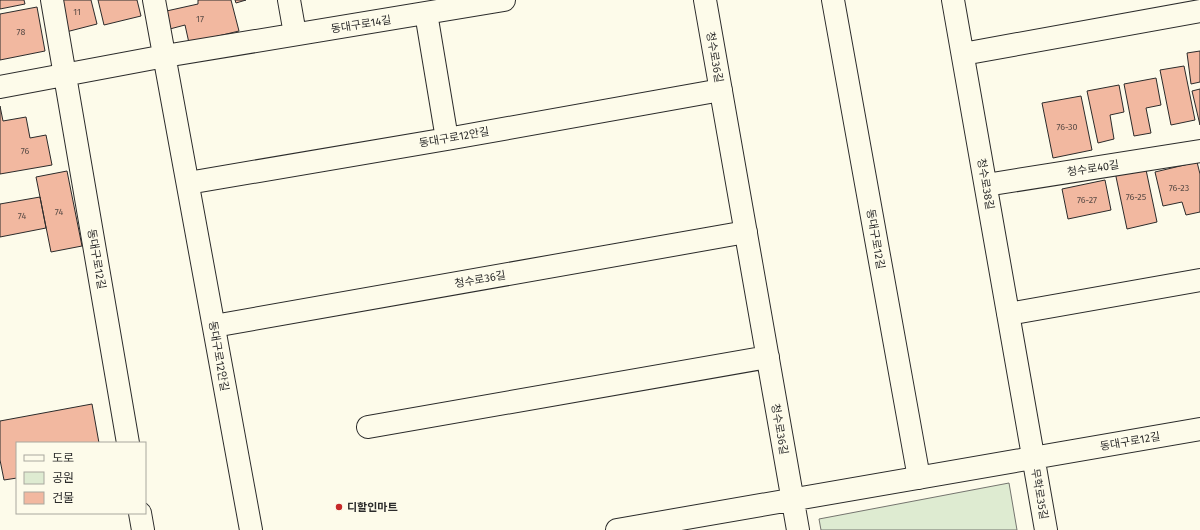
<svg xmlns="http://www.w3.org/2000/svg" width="1200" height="530" font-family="'Fira Sans','Noto Sans KR',sans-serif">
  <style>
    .green { fill: #deebd1; stroke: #74746e }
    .building { fill: #f2b8a0; stroke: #2b2b2b }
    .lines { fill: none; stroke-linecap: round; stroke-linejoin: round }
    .minor-casing { stroke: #2b2b2b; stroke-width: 24 }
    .minor { stroke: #fdfbea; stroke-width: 22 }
    .poi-dot { fill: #c62828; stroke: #fdfbea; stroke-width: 1.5 }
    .labels { text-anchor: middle; stroke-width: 3; stroke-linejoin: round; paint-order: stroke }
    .number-label { font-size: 9px; fill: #5d4e48 }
    .street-label { font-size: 11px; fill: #2b2b2b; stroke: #fdfbea }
    .poi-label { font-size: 11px; font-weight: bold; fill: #2b2b2b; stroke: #fdfbea; text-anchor: start }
  </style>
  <rect width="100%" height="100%" fill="#fdfbea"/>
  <path class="green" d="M1009,483L1017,530H821L819,519Z"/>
  <path class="building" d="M0,0H24L25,4L0,9Z
    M58,0H91L97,24L66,32Z
    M98,0H137L141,16L104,25Z
    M198,0H231L239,31L189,43L185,25L166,30L162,12L198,4Z
    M235,0H246L236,3Z
    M37,7L45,51L0,60V14Z
    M1200,51V82L1191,84L1187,53Z
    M1184,66L1195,120L1171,125L1160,70Z
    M1156,78L1161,105L1146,108L1151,133L1134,136L1124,84Z
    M1119,85L1124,112L1110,115L1114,139L1098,143L1087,91Z
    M1200,89V125L1192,91Z
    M1081,96L1092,150L1053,158L1042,103Z
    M0,106L3,121L26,117L30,138L46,135L52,165L0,174Z
    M1197,162L1200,174V212L1186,215L1182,202L1163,206L1155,172Z
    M1145,165L1157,222L1127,229L1115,172Z
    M67,171L82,246L51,252L36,177Z
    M1105,180L1111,210L1068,219L1062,189Z
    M40,197L46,228L0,237V204Z
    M92,404L99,443H17V478L4,480L0,460V421Z"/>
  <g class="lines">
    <defs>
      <path id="minor" d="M52,0L128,443
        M154,0L251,530
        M289,0L295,34
        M705,0L798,530
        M833,0L919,478
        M953,0L1046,530
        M426,13L447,139
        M963,54L1200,11
        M0,87L165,56L504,0
        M188,183L447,139L721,90
        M986,185L1200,151
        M1008,314L1200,280
        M214,326L746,232
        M368,427L768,357
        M140,513L143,530
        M617,530L1200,429"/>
    </defs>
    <use href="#minor" class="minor-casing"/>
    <use href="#minor" class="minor"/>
  </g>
  <circle class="poi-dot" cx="339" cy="507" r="4"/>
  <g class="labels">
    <g class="number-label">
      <text x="77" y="15">11</text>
      <text x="200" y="22">17</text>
      <text x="21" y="35">78</text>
      <text x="1067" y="130">76-30</text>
      <text x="25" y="154">76</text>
      <text x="1179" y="191">76-23</text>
      <text x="1136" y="200">76-25</text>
      <text x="1087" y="203">76-27</text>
      <text x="59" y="215">74</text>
      <text x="22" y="219">74</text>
    </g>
    <g class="street-label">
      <text transform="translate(361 24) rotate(-9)" y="4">동대구로14길</text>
      <text transform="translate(715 57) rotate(80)" y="4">청수로36길</text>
      <text transform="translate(454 137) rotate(-10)" y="4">동대구로12안길</text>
      <text transform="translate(1093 168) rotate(-9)" y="4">청수로40길</text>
      <text transform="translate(986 184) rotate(80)" y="4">청수로38길</text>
      <text transform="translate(876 239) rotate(80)" y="4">동대구로12길</text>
      <text transform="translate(97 259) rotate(80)" y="4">동대구로12길</text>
      <text transform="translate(480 279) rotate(-10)" y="4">청수로36길</text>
      <text transform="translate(219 356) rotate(80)" y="4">동대구로12안길</text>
      <text transform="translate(780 429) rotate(80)" y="4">청수로36길</text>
      <text transform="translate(1130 441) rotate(-10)" y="4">동대구로12길</text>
      <text transform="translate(1040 494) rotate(80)" y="4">무학로35길</text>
    </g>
    <g class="poi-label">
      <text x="347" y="511">디할인마트</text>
    </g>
  </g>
  <rect x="16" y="442" width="130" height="72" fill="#fdfbea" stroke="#a9a89e"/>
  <rect x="24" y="455" width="20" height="6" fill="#fdfbea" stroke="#a9a89e"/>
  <text x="52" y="462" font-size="12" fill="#2b2b2b">도로</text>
  <rect x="24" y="472" width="20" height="12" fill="#deebd1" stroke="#a9a89e"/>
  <text x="52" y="482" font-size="12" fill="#2b2b2b">공원</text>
  <rect x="24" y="492" width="20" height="12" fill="#f2b8a0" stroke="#a9a89e"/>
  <text x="52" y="502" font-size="12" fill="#2b2b2b">건물</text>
</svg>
